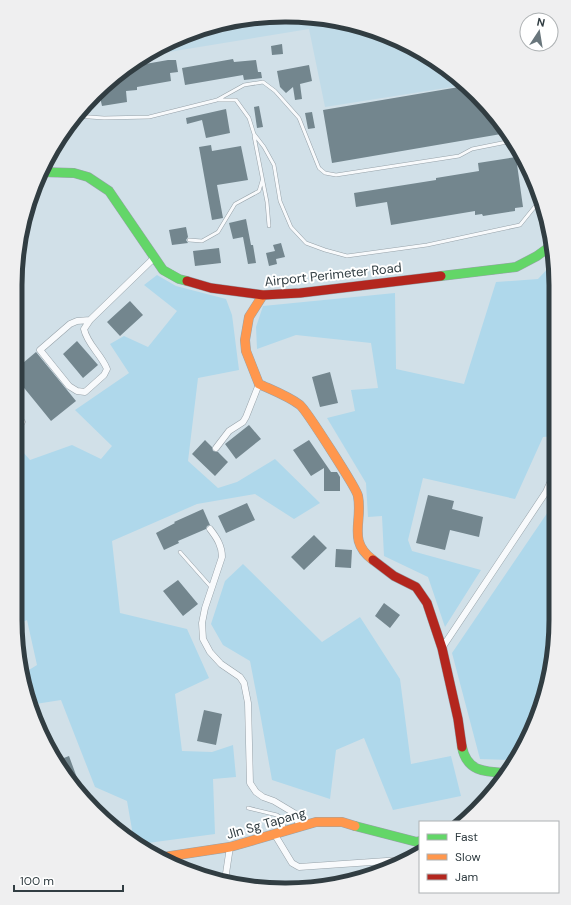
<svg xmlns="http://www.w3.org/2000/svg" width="571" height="905" font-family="'DM Sans',sans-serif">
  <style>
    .built { fill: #c0dbe8 }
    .green { fill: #afd8eb }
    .building { fill: #73868e }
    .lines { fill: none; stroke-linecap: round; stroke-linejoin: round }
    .lane-casing { stroke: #97a2a9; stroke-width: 4 }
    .street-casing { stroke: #97a2a9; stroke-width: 7 }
    .fast-casing { stroke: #97a2a9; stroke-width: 10 }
    .slow-casing { stroke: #97a2a9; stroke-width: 10 }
    .jam-casing { stroke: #97a2a9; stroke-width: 10 }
    .lane { stroke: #f8fafc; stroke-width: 3 }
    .street { stroke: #f8fafc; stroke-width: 6 }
    .fast { stroke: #63d668; stroke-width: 9 }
    .slow { stroke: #ff974d; stroke-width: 9 }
    .jam { stroke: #b3261e; stroke-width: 9 }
    .labels { text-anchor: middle; stroke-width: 4; stroke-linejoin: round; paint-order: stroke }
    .street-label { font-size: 13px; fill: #313d42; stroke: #fff }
    .rim { fill: none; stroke: #313d42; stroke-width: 5 }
  </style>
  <rect width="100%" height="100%" fill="#d1e0e8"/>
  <path class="built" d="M303,16L356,24L405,43L450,71L465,85L325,107L309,29L144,56L150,51L199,29L250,17Z"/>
  <path class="green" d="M554,262L555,436L543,437L515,499L423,478L408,540L412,551L481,570L445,627L428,577L384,556L382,516L368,517L366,483L327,418L355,411L351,390L378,388L371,343L296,335L257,349L256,327L263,306L395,293L396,369L464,384L496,282L538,279Z
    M157,275L176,286L226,299L232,315L239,370L198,378L188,461L218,488L237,482L275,459L320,503L294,519L255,494L197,504L112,541L120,613L187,629L209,678L175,694L182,751L212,752L233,745L236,777L213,779L215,834L140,844L134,841L127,801L95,787L61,700L29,705L24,673L37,665L27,620L16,625L15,619L16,444L30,460L72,445L101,459L112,446L75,410L129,373L110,344L124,336L148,347L177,311L144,285Z
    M554,503V655L535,723L514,760L480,759L452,653Z
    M243,564L322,642L360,617L400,679L411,764L451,756L461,796L393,810L364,738L336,750L330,799L272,780L260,713L250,661L223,645L211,624L225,581Z"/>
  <path class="building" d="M282,44L283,54L272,55L271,46Z
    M233,59L234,62L256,60L258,72H261L262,78L244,80L243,75L185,85L182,68Z
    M168,60H176L178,72L170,73L171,81L137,87V90L126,91L127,102L102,106L100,97L92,98L107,82L128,67Z
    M309,65L312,81L300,84L302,99L295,100L293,87L286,93L280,87L277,71Z
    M465,86L500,121L507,133L332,163L323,110Z
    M259,106L263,127L257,128L254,107Z
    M226,109L230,133L206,138L202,120L187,124L186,118Z
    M312,112L315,128L308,129L305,113Z
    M211,145L212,151L241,146L248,180L217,185L223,218L212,220L199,147Z
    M516,157L523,207L515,208V211L483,216L482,214L475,215V211L391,225L387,202L356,207L354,193L436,180V178L479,171L478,163Z
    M246,219L251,245H253L256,263L248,264L243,237L233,239L229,223Z
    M186,227L188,237L186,240L188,243L172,245L169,230Z
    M281,243L285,257L276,259L277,264L269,266L266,253L275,251L273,245Z
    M219,248L221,263L195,266L193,251Z
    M130,301L143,315L120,336L107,322Z
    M77,341L98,365L83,378L63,354Z
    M36,352L76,401L51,421L16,378L17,368Z
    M330,372L338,403L320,407L312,377Z
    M249,425L261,439L236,459L225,444Z
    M205,440L212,447L213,451L218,452L228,462L215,476L192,454Z
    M309,440L331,472H337L340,477V491H324V468L311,476L293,450Z
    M428,495L454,501L452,509L483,517L479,537L450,530L445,550L416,543Z
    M247,503L255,520L226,533L218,516Z
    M203,509L210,525L207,526L206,529L178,541L179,543L164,550L156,533L175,523L174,522Z
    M314,535L327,548L304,570L291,557Z
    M336,549L352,550L351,568L335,567Z
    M178,580L198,604L183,616L163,591Z
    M384,603L400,615L390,628L375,616Z
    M204,710L222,714L216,745L197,741Z
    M69,756L83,794L61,770L56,761Z"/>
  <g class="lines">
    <defs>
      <path id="lane" d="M219,100H236L249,118L254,134L264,147L274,165L280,201L291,227L306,243L325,250L347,256L427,245L520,225L537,204L540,198
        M75,116L104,118L149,117L217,100L244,85L263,82L275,91L299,118L319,168L325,173L336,175L459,156L472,149L512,141
        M254,136L267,202L269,226
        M189,240L202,241L218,232L235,204L259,191L262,181
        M180,552L211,587
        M248,808L277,815L280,817L285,829"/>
      <path id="street" d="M90,320L77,321L70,324L40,350L69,386L77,391L85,392L104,375L107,369C101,354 87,344 84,329L90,320L154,258
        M16,420L22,422
        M216,448L229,431L243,422L246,417L259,384
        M210,529C217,538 222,546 222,557L205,608L202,623L203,639L210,652L221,664L240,677L244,683L248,703L250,783L256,792L263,797L274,801L294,813L300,826
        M442,648L546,492L554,474
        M275,835L292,863L299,867L401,860
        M225,880L230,847"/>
      <path id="fast" d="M41,172L74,173L88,177L109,191L163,270L179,279L187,281
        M441,276L516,267L537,256L552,245
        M462,747C467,772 485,772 507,773
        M355,826L417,842L420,841"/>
      <path id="slow" d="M263,295L249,317L245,340L246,351L259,384C272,390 288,396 300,405C306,410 357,489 358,496C363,522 347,541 373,560
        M164,857L230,847L316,822H342L355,826"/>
      <path id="jam" d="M187,281L211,288L263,295L300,293L441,276
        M373,560L394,576L416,587L427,603L442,648L458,719L462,747"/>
    </defs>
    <use href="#lane" class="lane-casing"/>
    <use href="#street" class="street-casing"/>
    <use href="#fast" class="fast-casing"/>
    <use href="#slow" class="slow-casing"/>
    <use href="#jam" class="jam-casing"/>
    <use href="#lane" class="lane"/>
    <use href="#street" class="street"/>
    <use href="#fast" class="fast"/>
    <use href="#slow" class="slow"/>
    <use href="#jam" class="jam"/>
  </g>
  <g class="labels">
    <g class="street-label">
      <text transform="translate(333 274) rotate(-6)" y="5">Airport Perimeter Road</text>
      <text transform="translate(266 823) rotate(-16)" y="5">Jln Sg Tapang</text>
    </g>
  </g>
  <path d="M0 0H571V905H0ZM285 22H286A263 263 0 0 1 549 285V620A263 263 0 0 1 286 883H285A263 263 0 0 1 22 620V285A263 263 0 0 1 285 22Z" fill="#efeff0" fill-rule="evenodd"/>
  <path class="rim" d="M285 22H286A263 263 0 0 1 549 285V620A263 263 0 0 1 286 883H285A263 263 0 0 1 22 620V285A263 263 0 0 1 285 22Z"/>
  <rect x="419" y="821" width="140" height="72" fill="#ffffff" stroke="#adb1b3"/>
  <rect x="427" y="834" width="20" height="6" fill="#63d668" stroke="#adb1b3"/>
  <text x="455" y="841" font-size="12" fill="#313d42">Fast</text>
  <rect x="427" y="854" width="20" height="6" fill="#ff974d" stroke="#adb1b3"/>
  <text x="455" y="861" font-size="12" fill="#313d42">Slow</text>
  <rect x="427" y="874" width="20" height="6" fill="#b3261e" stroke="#adb1b3"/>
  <text x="455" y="881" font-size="12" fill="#313d42">Jam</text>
  <g transform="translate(539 32) rotate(12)"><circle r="19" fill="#ffffff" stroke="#adb1b3"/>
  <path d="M0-3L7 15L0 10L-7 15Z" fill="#69767c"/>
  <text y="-6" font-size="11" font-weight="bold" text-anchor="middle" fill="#313d42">N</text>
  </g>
  <path d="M14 885v6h109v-6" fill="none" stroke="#313d42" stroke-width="2"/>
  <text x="20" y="885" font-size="12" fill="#313d42" stroke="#ffffff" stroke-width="3" paint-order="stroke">100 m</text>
</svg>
